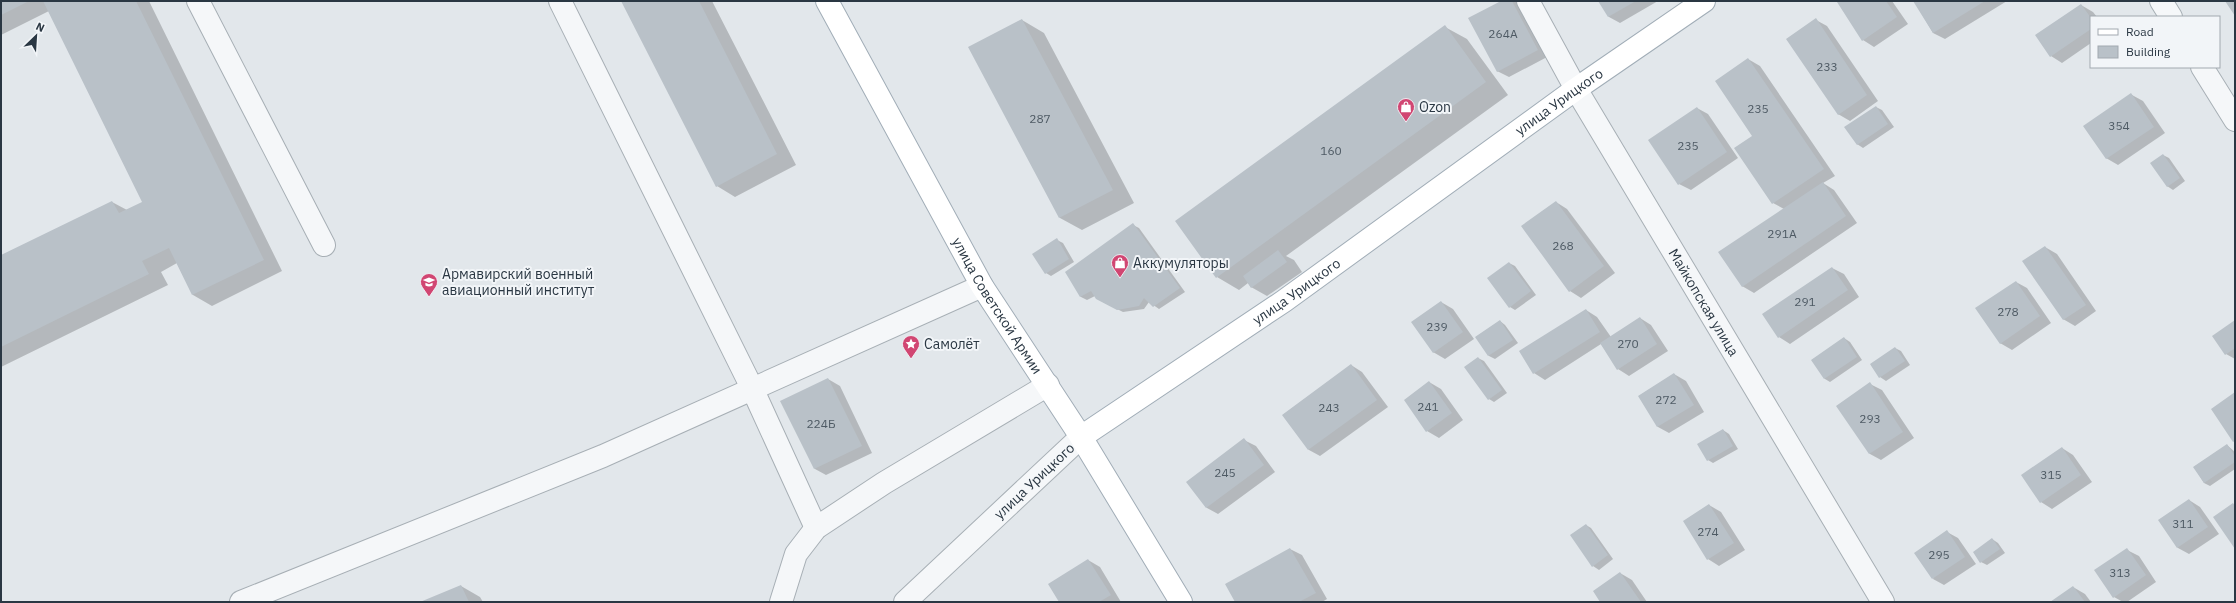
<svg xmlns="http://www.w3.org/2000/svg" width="2236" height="603" font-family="'IBM Plex Sans',sans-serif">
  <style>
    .shadow { fill: #0003 }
    .building { fill: #b9c1c8 }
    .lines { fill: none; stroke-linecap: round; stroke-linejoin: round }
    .minor-casing { stroke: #a7afb5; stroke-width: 24 }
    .major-casing { stroke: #a1adb7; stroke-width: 24 }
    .minor { stroke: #f5f7f9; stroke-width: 22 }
    .major { stroke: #fff; stroke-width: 22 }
    .labels { text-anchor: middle; stroke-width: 4; stroke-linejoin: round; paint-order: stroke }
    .number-label { font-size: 12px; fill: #4e5a64 }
    .street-label { font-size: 14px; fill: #2a3743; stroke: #f2f5f8 }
    .poi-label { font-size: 14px; fill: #2a3743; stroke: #f2f5f8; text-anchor: start }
  </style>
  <rect width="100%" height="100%" fill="#e2e7eb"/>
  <path class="shadow" d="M1,1H149L282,271L212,306L193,295L177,263L161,272L168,285L1,367V256L112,202L127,210L144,203L49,11L1,35Z
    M622,1H712L796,165L735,197L717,186Z
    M1504,1H1515L1521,4L1549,56L1509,77L1497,71Z
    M1600,1H1658L1620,23L1609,17Z
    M1840,1H1892L1908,24L1874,47L1863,40Z
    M1914,1H2007L1945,39L1933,33Z
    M2081,5L2093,12L2097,17H2091V43L2062,63L2051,56Z
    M1022,20L1044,33L1134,203L1082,230L1060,218Z
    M1816,20L1827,26L1878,101L1850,121L1838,114Z
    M1445,27L1467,39L1508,95L1286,256L1294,260L1302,272L1267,296L1251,287L1248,283L1239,290L1217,277Z
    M1748,59L1760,66L1835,176L1823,183L1834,190L1857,223L1754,293L1742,286L1784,209L1773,203L1753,136Z
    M2132,95L2143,101L2165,133L2118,165L2106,158Z
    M1876,107L1882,110L1894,127L1863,148L1857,144Z
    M1697,108L1708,114L1738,158L1691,190L1679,184Z
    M2163,155L2169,158L2185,181L2173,190L2167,186Z
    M1556,202L1567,209L1615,273L1581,298L1570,291Z
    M1133,225L1139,228L1185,292L1159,309L1149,302L1144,309L1123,312L1103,302L1095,296L1087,300L1081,297L1067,272Z
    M1057,240L1063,243L1074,262L1051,276L1046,273Z
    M2045,247L2057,254L2096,311L2075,326L2063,319Z
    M1509,263L1515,266L1536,295L1515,310L1510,307Z
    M1832,268L1844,274L1859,297L1790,344L1779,337Z
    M2016,282L2027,288L2051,323L2012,350L2000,343Z
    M1441,302L1453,309L1474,339L1445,359L1433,352Z
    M1586,310L1597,317L1611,337L1640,318L1651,325L1668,351L1629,376L1618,369L1601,344L1545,380L1534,373Z
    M1500,321L1505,325L1518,343L1495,359L1489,356L1476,337Z
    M2235,321V359L2226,354Z
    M1844,338L1850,342L1862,360L1830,382L1825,379L1812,360Z
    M1895,348L1901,351L1910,365L1886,381L1880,377L1871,365Z
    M1478,358L1484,361L1507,393L1494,402L1489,399Z
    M1351,365L1362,372L1388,407L1320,456L1309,450L1283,415Z
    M1674,374L1686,381L1704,412L1669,433L1658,427L1639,396Z
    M828,379L840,386L872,453L826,475L815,469L782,402Z
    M1429,382L1441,389L1463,420L1439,438L1427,431L1405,400Z
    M1870,384L1882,390L1914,438L1881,460L1870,454L1837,406Z
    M1723,430L1729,434L1738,449L1713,463L1708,460Z
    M1244,440L1256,446L1275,472L1218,514L1207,508L1187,482Z
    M2227,445L2235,452V469L2210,486L2204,483L2194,467Z
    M2062,448L2073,455L2092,482L2052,509L2041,502Z
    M2189,500L2200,507L2219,534L2189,554L2178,548L2160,520Z
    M1709,505L1721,512L1745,550L1719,566L1708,559Z
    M1586,525L1591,528L1613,559L1599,570L1593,566L1571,535Z
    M1947,532L1958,538L1976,564L1944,585L1933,579Z
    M1992,539L1998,543L2005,553L1987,565L1981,562Z
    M1290,549L1302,555L1327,599L1322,602H1236Z
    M2127,550L2139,556L2156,582L2127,602H2123L2114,597Z
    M1088,560L1100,567L1121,602H1060Z
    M1620,573L1632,580L1647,602H1601Z
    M461,586L480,597L483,602H423Z
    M2073,587L2085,594L2091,602H2051Z"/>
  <path class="building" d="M1,1H29L1,15Z
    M43,1H136L264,260L192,295L169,248L142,261L149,274L1,347V255L112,201L119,213L142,202Z
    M621,1H699L777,154L716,187Z
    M1501,1H1512L1538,50L1497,72L1468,18Z
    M1598,1H1636L1608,17Z
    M1839,1H1886L1897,17L1862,41L1837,2Z
    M1913,1H1985L1933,33Z
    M2225,1H2235V16Z
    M2081,4L2091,18V29L2050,57L2035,35Z
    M1816,18L1867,95L1838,115L1786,39Z
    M1022,19L1113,190L1059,218L968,47Z
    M1445,25L1486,82L1216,278L1175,221Z
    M1748,58L1824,169L1772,204L1734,148L1752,136L1715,81Z
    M2131,93L2154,127L2106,159L2083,126Z
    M1876,106L1888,124L1857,145L1844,127Z
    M1697,107L1727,152L1678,185L1648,140Z
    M2163,154L2180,178L2167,187L2150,163Z
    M1823,182L1846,216L1742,287L1718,252Z
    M1556,201L1604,266L1569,292L1521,226Z
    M1133,223L1180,288L1153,307L1144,298L1139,306L1117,310L1096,299L1091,291L1080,297L1065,272Z
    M1057,238L1069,259L1045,274L1032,254Z
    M2045,246L2086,305L2063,320L2022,261Z
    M1278,250L1287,262L1251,288L1243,276Z
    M1509,262L1531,291L1509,308L1487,278Z
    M1832,267L1848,290L1778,338L1762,314Z
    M2016,281L2040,316L2000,344L1975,308Z
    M1441,301L1463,332L1433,353L1411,322Z
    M1586,309L1600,332L1533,374L1519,351Z
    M1640,317L1657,344L1617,370L1600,343Z
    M1500,320L1513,340L1488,356L1475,337Z
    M2235,320V348L2225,355L2212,336Z
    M1844,337L1857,357L1824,379L1811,360Z
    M1895,347L1905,361L1879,378L1870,364Z
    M1478,357L1502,390L1488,400L1464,367Z
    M1351,364L1377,400L1308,450L1282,415Z
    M1674,373L1694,405L1657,427L1638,396Z
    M828,378L862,446L814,469L780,401Z
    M1429,381L1452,413L1426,432L1404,400Z
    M1870,382L1903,432L1869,454L1836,406Z
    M2235,392V441L2233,442L2211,409Z
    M1723,429L1733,446L1707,461L1697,444Z
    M1244,438L1264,465L1206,508L1186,482Z
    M2227,444L2235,456V462L2204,483L2193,467Z
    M2062,447L2081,475L2040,503L2021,475Z
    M2189,499L2208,527L2177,548L2158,520Z
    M2233,503L2235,506V549L2213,517Z
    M1709,504L1734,543L1707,560L1683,521Z
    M1586,524L1608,555L1592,567L1570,535Z
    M1947,530L1965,557L1932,579L1914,553Z
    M1992,538L2000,549L1980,563L1973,552Z
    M1290,548L1316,593L1299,602H1235L1225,584Z
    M2127,548L2146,575L2113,598L2094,570Z
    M1088,559L1111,595L1099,602H1059L1048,584Z
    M1620,572L1641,602H1600L1593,591Z
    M461,585L469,602H420Z
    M2073,586L2085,602H2050Z"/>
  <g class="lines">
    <defs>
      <g id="minor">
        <path d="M198,1L324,245"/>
        <path d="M560,1L752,388L816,528"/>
        <path id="s1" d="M1528,1L1576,89L1883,602"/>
        <path d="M2161,1L2171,17"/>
        <path d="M2202,67L2235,120"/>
        <path d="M241,602L603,456L982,286"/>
        <path d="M781,602L796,554L816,528L884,483L1048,385"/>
        <path id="s2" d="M905,602L1081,437"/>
      </g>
      <g id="major">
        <path id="s3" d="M827,1L982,286L1081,437L1181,602"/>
        <path id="s4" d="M1081,437L1284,301L1576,89L1704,1"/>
      </g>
    </defs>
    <use href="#minor" class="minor-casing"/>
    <use href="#major" class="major-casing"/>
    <use href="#minor" class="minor"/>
    <use href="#major" class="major"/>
  </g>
  <defs>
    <symbol id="shop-pin" viewBox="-11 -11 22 30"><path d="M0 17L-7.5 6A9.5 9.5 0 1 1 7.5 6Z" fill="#d14672" stroke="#f2f5f8"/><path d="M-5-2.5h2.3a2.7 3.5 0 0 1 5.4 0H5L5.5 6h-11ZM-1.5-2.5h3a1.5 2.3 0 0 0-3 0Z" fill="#fff"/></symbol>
    <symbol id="university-pin" viewBox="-11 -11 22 30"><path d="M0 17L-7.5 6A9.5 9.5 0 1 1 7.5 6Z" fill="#d14672" stroke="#f2f5f8"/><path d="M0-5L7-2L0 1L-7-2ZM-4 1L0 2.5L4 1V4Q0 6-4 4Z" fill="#fff"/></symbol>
    <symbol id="sight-pin" viewBox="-11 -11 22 30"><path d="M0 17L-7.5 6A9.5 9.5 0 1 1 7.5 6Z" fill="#d14672" stroke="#f2f5f8"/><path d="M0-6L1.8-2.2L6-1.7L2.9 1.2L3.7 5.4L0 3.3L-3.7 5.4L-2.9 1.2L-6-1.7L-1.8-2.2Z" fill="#fff"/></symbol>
  </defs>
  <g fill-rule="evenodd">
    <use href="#shop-pin" x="1396" y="97" width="20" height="27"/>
    <use href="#shop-pin" x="1110" y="253" width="20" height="27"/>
    <use href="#university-pin" x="419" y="272" width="20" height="27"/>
    <use href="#sight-pin" x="901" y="334" width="20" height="27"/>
  </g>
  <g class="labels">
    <g class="number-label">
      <text x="1503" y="38">264А</text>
      <text x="1827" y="71">233</text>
      <text x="1758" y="113">235</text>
      <text x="1040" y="123">287</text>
      <text x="2119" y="130">354</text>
      <text x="1688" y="150">235</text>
      <text x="1331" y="155">160</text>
      <text x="1782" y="238">291А</text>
      <text x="1563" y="250">268</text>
      <text x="1805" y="306">291</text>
      <text x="2008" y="316">278</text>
      <text x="1437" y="331">239</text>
      <text x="1628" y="348">270</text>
      <text x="1666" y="404">272</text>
      <text x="1428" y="411">241</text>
      <text x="1329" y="412">243</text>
      <text x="1870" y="423">293</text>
      <text x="821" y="428">224Б</text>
      <text x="1225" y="477">245</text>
      <text x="2051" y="479">315</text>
      <text x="2183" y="528">311</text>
      <text x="1708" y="536">274</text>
      <text x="1939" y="559">295</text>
      <text x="2120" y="577">313</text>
    </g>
    <g class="street-label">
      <text dy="5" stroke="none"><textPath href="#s4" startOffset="584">улица Урицкого</textPath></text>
      <text dy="5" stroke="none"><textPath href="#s4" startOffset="260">улица Урицкого</textPath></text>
      <text dy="5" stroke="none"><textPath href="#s1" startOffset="349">Майкопская улица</textPath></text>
      <text dy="5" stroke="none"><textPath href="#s3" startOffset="349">улица Советской Армии</textPath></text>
      <text dy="5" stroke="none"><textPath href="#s2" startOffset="177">улица Урицкого</textPath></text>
    </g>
    <g class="poi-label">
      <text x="1419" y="112">Ozon</text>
      <text x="1133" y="268">Аккумуляторы</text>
      <text x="442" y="279">Армавирский военный<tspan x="442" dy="16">авиационный институт</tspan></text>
      <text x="924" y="349">Самолёт</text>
    </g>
  </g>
  <rect width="2236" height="603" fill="none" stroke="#2a3743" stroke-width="4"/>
  <rect x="2090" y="16" width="130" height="52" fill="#f2f5f8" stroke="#a2a9b0"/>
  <rect x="2098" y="29" width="20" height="6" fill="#ffffff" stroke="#a2a9b0"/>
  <text x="2126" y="36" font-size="12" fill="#2a3743">Road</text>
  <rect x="2098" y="46" width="20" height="12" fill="#b9c1c8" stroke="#a2a9b0"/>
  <text x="2126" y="56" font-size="12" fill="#2a3743">Building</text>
  <g transform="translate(36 36) rotate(25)" stroke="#f2f5f8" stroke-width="3" paint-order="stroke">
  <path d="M0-3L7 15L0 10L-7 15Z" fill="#2a3743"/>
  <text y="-6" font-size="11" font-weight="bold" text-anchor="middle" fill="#2a3743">N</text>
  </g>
</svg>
